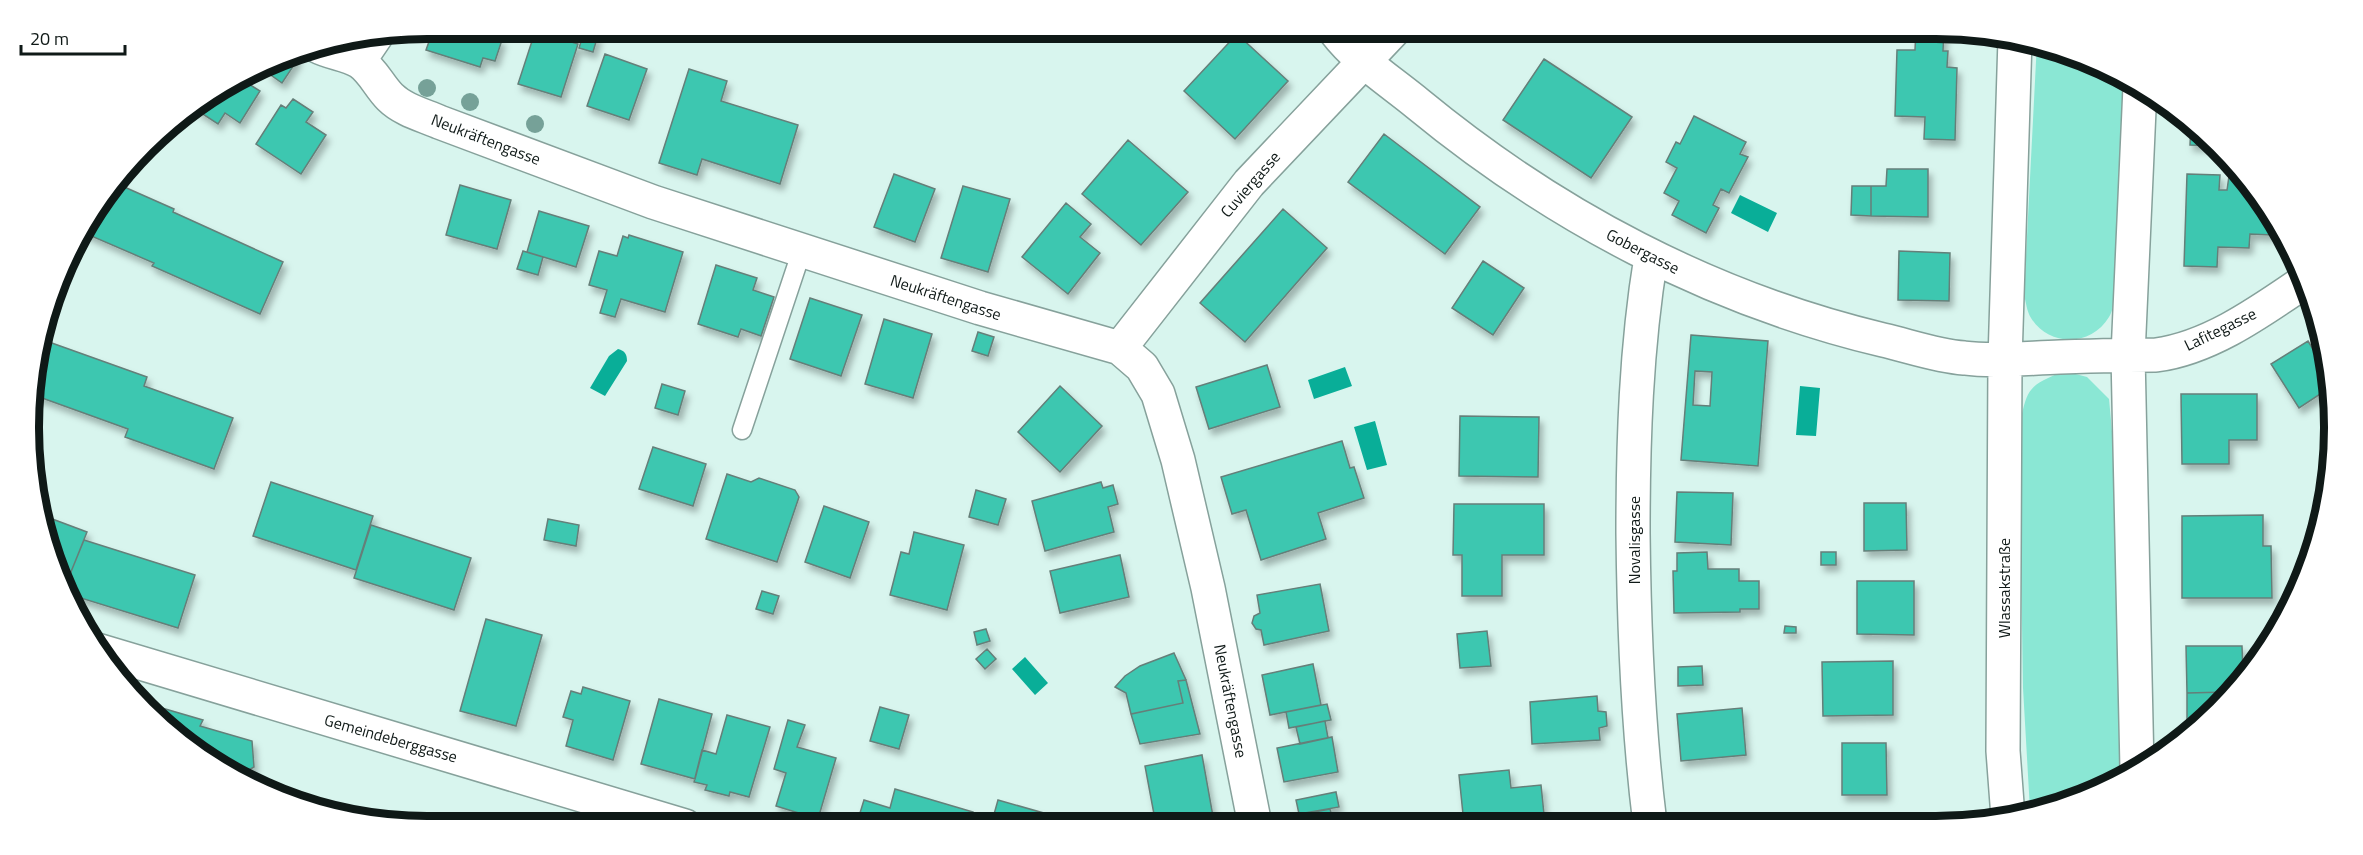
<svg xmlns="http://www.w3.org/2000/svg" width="2363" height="855" font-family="'Titillium Web',sans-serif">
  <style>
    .green { fill: #8ae7d4 }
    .water { fill: #09ae98 }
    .building { fill: #3cc7b0; stroke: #657f79; stroke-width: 1.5; fill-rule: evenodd; filter: url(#shadow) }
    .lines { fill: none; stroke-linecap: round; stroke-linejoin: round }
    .lane-casing { stroke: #86a19b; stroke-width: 21 }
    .street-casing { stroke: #86a19b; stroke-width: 36 }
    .lane { stroke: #fff; stroke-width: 18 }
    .street { stroke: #fff; stroke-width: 33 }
    .tree { fill: #76a198 }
    .labels { text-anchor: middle; stroke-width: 5; stroke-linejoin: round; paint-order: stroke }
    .street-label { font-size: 16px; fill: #0f1917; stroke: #fff }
    .rim { fill: none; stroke: #0f1917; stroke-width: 8 }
  </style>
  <defs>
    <filter id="shadow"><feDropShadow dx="3.5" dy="6" stdDeviation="3" flood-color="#0004"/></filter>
  </defs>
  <rect width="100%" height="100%" fill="#d8f5ee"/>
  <path class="green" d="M2037,42L2112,69L2130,81L2115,299C2113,305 2112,313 2109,317C2091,347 2049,347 2031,318C2027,312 2026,302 2024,295Z
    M2064,371L2087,377L2109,399L2114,453L2124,777L2112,786L2030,810L2023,688L2019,427C2028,388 2026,387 2064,371Z"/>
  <path class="water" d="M1740,195L1777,213L1768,232L1731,213Z
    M618,349C625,351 627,354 627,361L605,396L590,388L609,356Z
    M1345,367L1352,386L1314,399L1308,380Z
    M1800,386L1820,388L1816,436L1796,435Z
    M1375,421L1387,465L1367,470L1354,427Z
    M1025,657L1048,683L1035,695L1012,669Z"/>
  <path class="building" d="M1916,29L1944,30L1943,51H1948L1947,67L1957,68L1955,140L1924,139L1925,117L1895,116L1897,50H1915Z
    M1237,34L1288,81L1235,139L1184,91Z
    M490,35L502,40L495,61L483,58L480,67L426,50L431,36Z
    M534,35H549L578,44L561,97L518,84Z
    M583,35H598L593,52L579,48Z
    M291,54L298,59L282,83L268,73L278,58Z
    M605,54L647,69L629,120L587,106Z
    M1544,59L1632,117L1591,178L1503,120Z
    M689,69L727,81L721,101L798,125L780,184L702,159L697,175L659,163Z
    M244,81L260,91L240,123L225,113L218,124L195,109L238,82L242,84Z
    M293,99L313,112L306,122L326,135L301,174L256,144L281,105L286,108Z
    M1694,116L1746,142L1740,154L1748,157L1729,193L1721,189L1713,205L1719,208L1706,233L1672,215L1679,201L1664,193L1677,168L1666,162L1676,142L1680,144Z
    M2191,123L2216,146L2190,145Z
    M1384,134L1480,207L1445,254L1348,182Z
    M1128,140L1188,192L1141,245L1082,194Z
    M1887,169H1928V217L1871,216V186H1886Z
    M894,174L935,189L915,242L874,227Z
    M2187,174L2220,175L2219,190H2227L2229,176L2240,177L2239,181L2252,187L2250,201H2262L2272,216V235L2250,234L2249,248L2218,247L2217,267L2184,266Z
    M113,182L174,209L173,212L283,262L260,314L152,266L154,263L82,232Z
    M460,185L511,200L497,249L446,235Z
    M963,186L1010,199L988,272L941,258Z
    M1852,186H1871V216L1851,215Z
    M1066,203L1091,224L1080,237L1100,253L1068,294L1022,257Z
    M1283,209L1327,248L1245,342L1200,303Z
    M539,211L589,226L576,267L527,252Z
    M629,235L683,252L665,312L621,299L615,317L600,313L607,290L589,285L599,251L617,256L623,236L628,238Z
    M523,251L543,257L538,275L517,269Z
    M1899,251L1950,253L1949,301L1898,300Z
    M1483,261L1524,288L1493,335L1452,308Z
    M716,265L757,278L753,290L774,297L761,336L741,329L738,337L698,324Z
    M810,298L862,315L841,376L790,359Z
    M884,319L932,334L913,398L865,384Z
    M978,332L994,337L988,356L972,351Z
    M1691,335L1768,341L1758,466L1681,460ZM1695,371L1712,372L1710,406L1693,405Z
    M2308,341L2331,379V387L2299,408L2271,364Z
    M49,342L147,377L144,386L233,418L214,469L125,437L128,429L31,394Z
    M1267,365L1280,407L1209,429L1196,387Z
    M662,384L685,391L678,415L655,408Z
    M1060,386L1102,426L1060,472L1018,432Z
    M2181,394H2257V440H2229V464H2182Z
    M1460,416L1539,417L1538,477L1459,476Z
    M1342,441L1350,468L1354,467L1364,498L1318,513L1326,539L1261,560L1246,510L1232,514L1221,477Z
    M653,447L706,464L693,506L639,489Z
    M727,474L751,482L759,478L795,490L799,497L777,562L706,539Z
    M271,482L373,516L356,570L253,536Z
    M1101,482L1103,488L1113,485L1118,504L1108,507L1114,532L1045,551L1032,501Z
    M976,490L1006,499L998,525L969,517Z
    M1677,492L1733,493L1731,545L1675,542Z
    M1864,503H1906L1907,550L1864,551Z
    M1454,504H1544V555H1502V596H1462V555H1453Z
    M824,506L869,522L850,578L805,562Z
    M39,514L87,532L67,582L42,530Z
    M2263,515V546H2271L2272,598H2182V516Z
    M548,519L579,525L576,546L544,540Z
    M371,525L471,558L454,610L354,578Z
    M914,532L964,545L947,610L890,595L901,552L909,554Z
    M84,540L195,575L178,628L71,595L66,584Z
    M1707,552L1708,569H1739V581H1759V609H1740V612L1674,613L1673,571H1677V553Z
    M1821,552H1836V565H1821Z
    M1120,555L1129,597L1060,613L1050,571Z
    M1857,581H1914V635L1857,634Z
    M1320,584L1329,631L1264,645L1261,630L1256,629L1252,623L1254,616L1260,613L1257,595Z
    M762,591L779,596L773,614L756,609Z
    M486,619L542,635L516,726L460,711Z
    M1785,626L1796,627V633H1784Z
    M986,629L990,641L977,645L974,632Z
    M1487,631L1491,666L1460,668L1457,634Z
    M2186,646H2242L2243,674L2227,692L2187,693Z
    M987,649L996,659L985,669L976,659Z
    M1174,653L1186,680L1178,681L1183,703L1131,714L1126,693L1115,687L1125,676L1140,666Z
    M1893,661V715L1823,716L1822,662Z
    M1313,664L1321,705L1270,715L1262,675Z
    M1702,666L1703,685L1678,686V667Z
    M1186,680L1200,734L1140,744L1131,714L1183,703L1178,681Z
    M583,687L630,701L613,760L566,746L573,720L563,717L571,691L581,694Z
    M2227,692L2199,727L2187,735V693Z
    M1597,696L1598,711L1606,712L1607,726L1599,728L1600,740L1532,744L1530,702Z
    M659,699L712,714L695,779L641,764Z
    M138,701L203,720L200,726L252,741L254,767L240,775L206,759L145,709Z
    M1327,704L1331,720L1289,728L1286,712Z
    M880,707L909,715L899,749L870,741Z
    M1742,708L1746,755L1681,761L1677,714Z
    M727,715L770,727L749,797L730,792L729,796L705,790L707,785L694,782L702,750L716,754Z
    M788,720L805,725L797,747L836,758L818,819L776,806L786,773L774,769Z
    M1325,721L1328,738L1300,744L1296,727Z
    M1332,737L1338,772L1284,782L1277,748Z
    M1842,743H1886L1887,795H1842Z
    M1202,755L1214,822L1199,825H1156L1145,766Z
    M1509,770L1511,788L1541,785L1545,824H1464L1459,775Z
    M895,789L973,812L969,825L856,826L864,800L890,808Z
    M1336,792L1339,807L1299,814L1296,800Z
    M998,800L1086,825H991Z
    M1330,809L1334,824L1290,825L1288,817Z
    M1819,816H1827L1826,823H1819Z"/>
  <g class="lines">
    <defs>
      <path id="lane" d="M742,430L802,250"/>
      <path id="street" d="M1335,31C1357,60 1390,81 1418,104C1554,216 1711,299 1883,340C1909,346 1937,356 1964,358C1995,362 2028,358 2060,357C2092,356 2124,355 2156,355C2210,348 2261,311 2305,281
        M317,46C330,53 347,54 360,62C373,71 379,86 390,97C403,110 423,115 439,122L653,202L980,308L1120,348L1142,367L1158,394L1178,460L1208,588L1255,825
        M359,61L376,36
        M1120,348L1249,183L1393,31
        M97,650L685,826
        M2137,769L2128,355L2140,87
        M2008,817L2003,751L2005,360L2015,39
        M1650,824C1638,728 1634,630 1633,533C1633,441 1636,348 1651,257"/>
    </defs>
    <use href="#lane" class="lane-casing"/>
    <use href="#street" class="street-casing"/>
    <use href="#lane" class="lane"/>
    <use href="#street" class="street"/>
  </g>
  <g class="tree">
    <circle cx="427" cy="88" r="9"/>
    <circle cx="470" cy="102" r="9"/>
    <circle cx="535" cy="124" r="9"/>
  </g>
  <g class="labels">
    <g class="street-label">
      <text transform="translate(486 139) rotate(21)" y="6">Neukräftengasse</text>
      <text transform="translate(1250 184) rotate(-49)" y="6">Cuviergasse</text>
      <text transform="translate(1643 251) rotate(27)" y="6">Gobergasse</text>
      <text transform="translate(946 297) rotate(18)" y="6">Neukräftengasse</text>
      <text transform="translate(2220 329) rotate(-26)" y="6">Lafitegasse</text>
      <text transform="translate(1634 540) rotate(-90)" y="6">Novalisgasse</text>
      <text transform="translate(2004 588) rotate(-90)" y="6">Wlassakstraße</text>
      <text transform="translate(1231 701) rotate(79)" y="6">Neukräftengasse</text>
      <text transform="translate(391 738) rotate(16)" y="6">Gemeindeberggasse</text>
    </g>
  </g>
  <path d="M0 0H2363V855H0ZM427 39H1936A388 388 0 0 1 2324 427V428A388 388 0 0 1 1936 816H427A388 388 0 0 1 39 428V427A388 388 0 0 1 427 39Z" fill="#fff" fill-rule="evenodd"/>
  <path class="rim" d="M427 39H1936A388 388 0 0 1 2324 427V428A388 388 0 0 1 1936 816H427A388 388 0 0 1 39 428V427A388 388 0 0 1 427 39Z"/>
  <path d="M21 45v9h104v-9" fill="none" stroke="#0f1917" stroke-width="3"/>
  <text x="30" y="45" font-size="18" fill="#0f1917" stroke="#ffffff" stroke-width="4.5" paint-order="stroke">20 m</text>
</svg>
